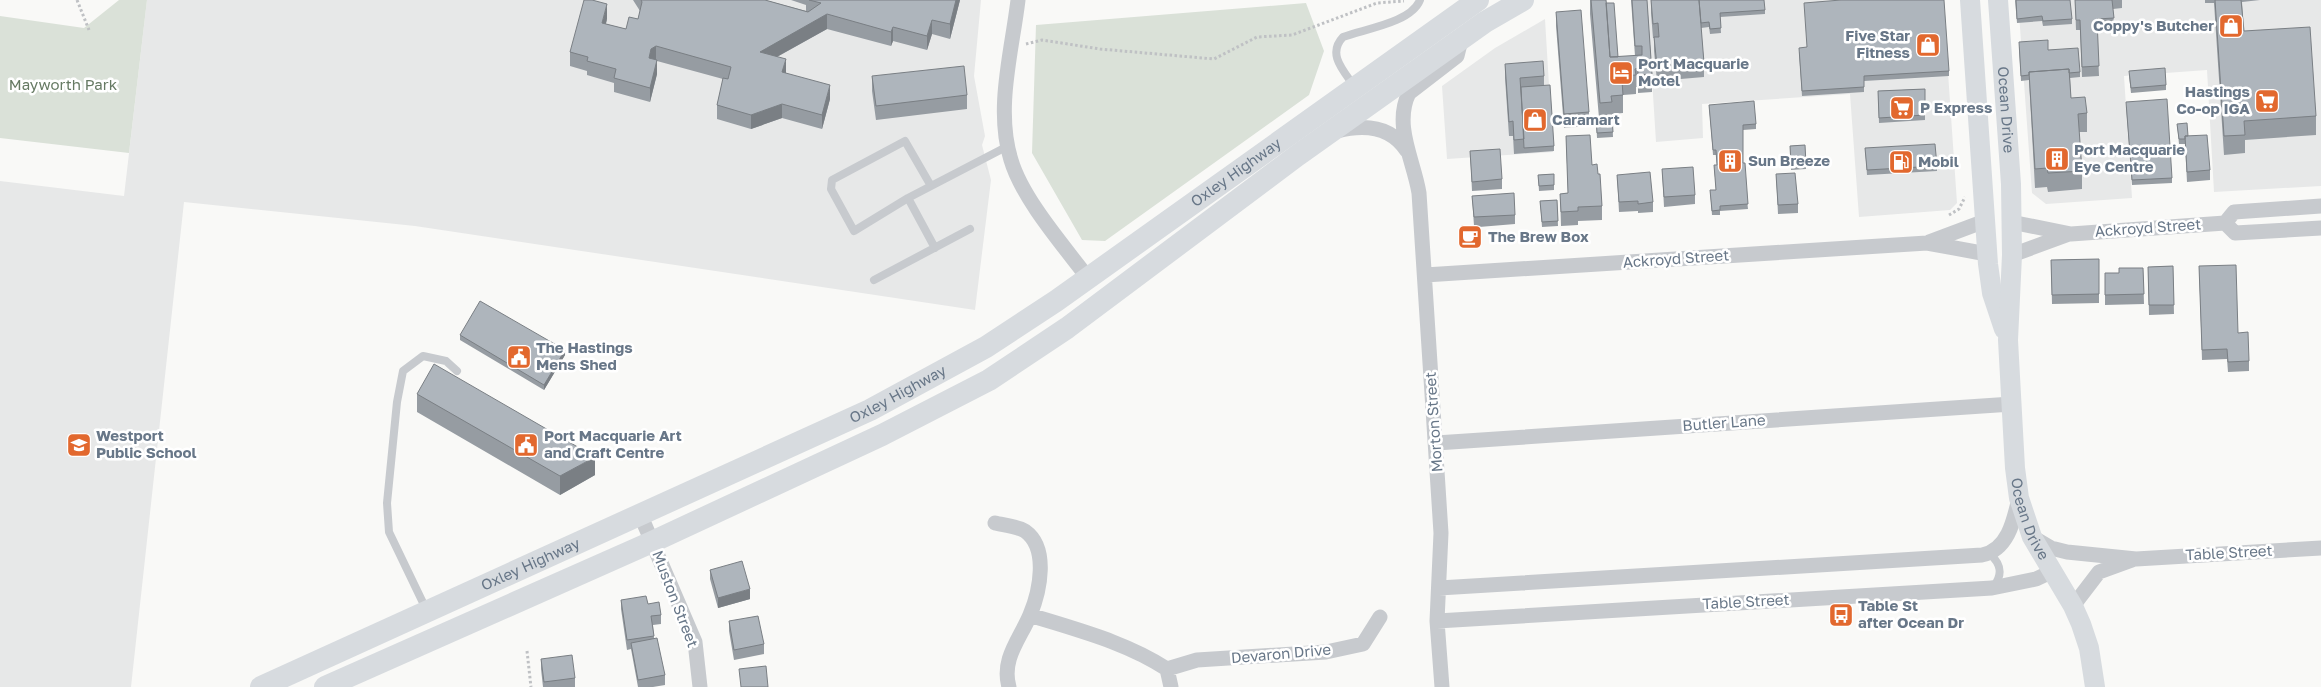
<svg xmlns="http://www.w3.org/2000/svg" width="2321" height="687" font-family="'Golos Text',sans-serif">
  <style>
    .built { fill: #e7e8e8 }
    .green { fill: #dae1d8 }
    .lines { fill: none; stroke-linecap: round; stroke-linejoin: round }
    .path { stroke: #bfc1c4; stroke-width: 3; stroke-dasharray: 2.5 2.5; stroke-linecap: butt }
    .lane { stroke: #c7cace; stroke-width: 8 }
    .street { stroke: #c7cace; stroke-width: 15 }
    .secondary { stroke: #d7dbdf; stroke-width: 20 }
    .primary { stroke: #d7dbdf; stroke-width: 22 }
    .wall { fill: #969ca2 }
    .shaded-wall { fill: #7a7f84 }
    .building { fill: #aeb5bc; stroke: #7a7f84 }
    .labels { text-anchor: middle; stroke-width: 5; stroke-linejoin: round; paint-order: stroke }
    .poi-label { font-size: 15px; font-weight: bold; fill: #687788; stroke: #fff; text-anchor: start }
    .park-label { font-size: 15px; fill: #667a63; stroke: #fff }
    .street-label { font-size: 15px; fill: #687788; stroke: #fff }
  </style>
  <rect width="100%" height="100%" fill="#f9f9f7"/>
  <path class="built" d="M147,0H981L974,76L985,136L982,145L991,180L975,310L415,226L184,202L131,687H0V181L124,196Z
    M1647,0H1943L1957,203L1950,210L1859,217L1850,94L1702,104L1703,138L1656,142Z
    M2018,0H2321V186L2214,192L2207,70L2124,76L2132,198L2046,204L2032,193Z
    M1545,19L1553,152L1447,159L1442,86L1495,48Z"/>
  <path class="green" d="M119,0H147L129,153L0,138V16L84,28Z
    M1306,3L1324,51L1309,95L1105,241L1082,240L1032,153L1036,25Z"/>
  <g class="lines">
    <path class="path" d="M77,0L89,30
      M1026,44L1042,40L1100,49L1214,59L1257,37L1292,35L1377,3L1404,1
      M1949,215L1959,209L1965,197
      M527,651L531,687"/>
    <path class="lane" d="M1354,86C1343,70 1327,54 1343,37C1364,29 1411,23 1420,0
      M931,186L905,141L832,180L831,189L854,231L908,198L1008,146
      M908,198L935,248
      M874,280L970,229
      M1990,554C2001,564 2003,574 1994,586
      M426,609L389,532L387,503L397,402L403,371L423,356L446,361L457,371"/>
    <path class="street" d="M1018,0C1012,51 995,109 1011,160C1022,198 1063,245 1088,278
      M1337,131C1364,124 1391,126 1407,151
      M2011,222L2071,234L2225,223L2234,212L2321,206
      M2225,223L2235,233L2321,228
      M1929,242L1985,221
      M2012,255L2069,234
      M1425,275L1927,243L1987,254
      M1436,443L2012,404
      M640,514L695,642L700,687
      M995,523C1003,525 1017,526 1025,531C1049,548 1040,591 1030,615C1020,639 1001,659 1009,687
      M2034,538L2051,548L2067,552L2136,559L2321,548
      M1439,588L1982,555C2008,550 2014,520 2019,498
      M2073,606L2099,572L2132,560
      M1030,615C1077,630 1126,642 1167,669L1171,687
      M1437,621L1992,588L2036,579L2053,571
      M1167,669L1197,660L1326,652L1363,644L1380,617
      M1442,687L1437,621L1441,533L1419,193C1414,161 1393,125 1409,93L1457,56L1461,40"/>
    <g class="secondary">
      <path d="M1970,0L1988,264L1992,293L2004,329"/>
      <path id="s1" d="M1998,0L2011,184L2012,255L2008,340L2015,468L2019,498L2032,537L2073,606L2081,624L2089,648L2095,687"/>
    </g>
    <g class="primary">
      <path id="s2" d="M261,687L870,410L986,347L1056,301L1478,0"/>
      <path d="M325,687L652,542L882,435L989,380L1067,328L1298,155L1485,22L1523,0"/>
    </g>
  </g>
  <path class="wall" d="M633,0H765L806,11V5L791,0H960L950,39L932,34L927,50L893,41L891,46L827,29L777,57L786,73L830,99L822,129L782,118L751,129L717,119V105L723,79L657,61V74L650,102L614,92V83L587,75V71L570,66V52L607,19L606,24L626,29L638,19L640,11Z
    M1590,0H1606L1618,57L1635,56L1631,0H1647L1652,74V92L1638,93V87H1636V94L1623,95V113L1612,114L1613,137L1597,138L1596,118H1599L1590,14Z
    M1651,0L1765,10V14L1720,17L1721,33L1710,34L1709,27L1701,28L1704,63V77L1657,81L1654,51V38H1653L1651,13Z
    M2015,0L2072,19V24L2043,26L2042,21L2017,23Z
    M2075,0H2122V8L2113,9L2114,28L2097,29L2099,76L2082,77L2080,30H2076Z
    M2205,0H2260L2242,2L2244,31L2316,116V135L2245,140V153L2224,155L2214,3H2205Z
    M1556,12L1589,112V126L1564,128L1556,26Z
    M2019,47L2048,50L2080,72V77L2070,78L2071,98L2087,113V132H2079L2082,171V189L2048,192L2047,187L2035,188L2029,80L2021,81Z
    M1799,52L1949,71V76L1864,81V92L1802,96Z
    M1505,64L1544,76V85L1554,146V151L1514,154L1513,136H1509L1505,78Z
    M872,76L967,95V109L876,120L872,91Z
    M2129,76L2166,85V90L2131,93Z
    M1925,89V120L1879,123L1878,91Z
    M1709,105L1756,124V129L1743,130V163L1748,209L1720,211V215H1712L1710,190H1716L1714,165H1717L1716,155H1713Z
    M2126,106L2172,178V183L2132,185Z
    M2177,124L2188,136L2210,170V180L2187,182L2185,144H2179Z
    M1566,136L1598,174L1602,206V220L1578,221V225L1561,226L1560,194L1568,193Z
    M1805,145L1806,169L1791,170L1790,146Z
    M1865,148L1937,166V171L1867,175Z
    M1470,151L1502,179V189L1472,191Z
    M1662,169L1695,195V204L1664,207Z
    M1554,174V190L1539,191L1538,175Z
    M1776,174L1798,204V213L1778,214Z
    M1617,175L1653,202V212L1638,213V211L1619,212Z
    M1472,196L1515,215V224L1479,227V242L1463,244L1462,227L1474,226Z
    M1557,200L1558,226L1542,227L1540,201Z
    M2099,259V303L2052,304L2051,260Z
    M2173,266L2174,314L2149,315L2148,267Z
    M2199,266L2238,333L2249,361V371L2228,372L2227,359L2202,360Z
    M2143,268L2144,304L2105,305V273H2119Z
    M460,335L565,355L544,390L460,340Z
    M417,394L595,475L560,495L417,412Z
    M710,570L750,599L718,608L710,579Z
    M621,600L648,604L661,615V624L653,625L654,638L665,675V685L653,687H638L631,649L627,650L621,609Z
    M729,621L764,644V654L734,660L729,631Z
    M541,659L575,678V687H543L541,669Z"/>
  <path class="shaded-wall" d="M956,0H960L950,39V24Z
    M607,4V19L602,37V23Z
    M827,14V29L760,66V52Z
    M932,20V34L927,50V36Z
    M893,27V41L891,46V32Z
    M656,46V60L649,58L651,49Z
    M786,59V74L782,72Z
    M657,60V74L650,102V88Z
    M830,85V99L822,129V115Z
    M782,104V118L751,129V115Z
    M565,350V355L544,390V385Z
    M595,457V475L560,495V476Z
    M750,589V599L718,608V598Z"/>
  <path class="building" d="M584,0H592L607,4L602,23L626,29L629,17L638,19L642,2L641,0H765L808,12L821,3L809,0H956L950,24L932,20L927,36L893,27L891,32L827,14L760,52L786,59L782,72L830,85L822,115L782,104L751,115L717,105L723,78L728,79L731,67L656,46L651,49L649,58L657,60L650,88L614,78L616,69L587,61L588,57L570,52Z
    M1591,0H1606L1610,57L1642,55V46H1635L1632,0H1647L1652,74L1638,75V68L1635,69L1636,75L1619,76L1620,81H1622L1623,95L1611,96L1612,102L1600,103Z
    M1651,0H1699L1704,63L1657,66L1654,37H1659L1658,23L1653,24Z
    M1699,0H1764L1765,10L1720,13L1721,28L1710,29L1709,22L1701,23Z
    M1841,0H1944L1949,71L1864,76V87L1802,91L1799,48L1807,47L1804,3Z
    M2016,0H2070L2072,19L2043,21L2042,16L2017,19Z
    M2075,0H2112L2114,18L2097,19L2099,66L2082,67L2080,20H2076Z
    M2215,0H2241L2244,31L2310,27L2316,116L2244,121L2245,135L2224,136Z
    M1606,3H1614L1618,57H1610Z
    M1581,10L1589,112L1564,114L1556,12Z
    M2048,40V50L2078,48L2080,72L2069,73V69L2029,72V75L2021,76L2019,42Z
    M1543,61L1544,76L1520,78L1524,139L1514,140L1513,121L1509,122L1505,64Z
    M964,66L967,95L876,106L872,76Z
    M2165,68L2166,85L2131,88L2129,71Z
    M2069,69L2071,98L2085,97L2087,113L2078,114L2082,171L2048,173L2047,168L2035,169L2029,72Z
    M1550,85L1554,146L1524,148L1521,87Z
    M1925,89V115L1879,118L1878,91Z
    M2167,99L2172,178L2132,180L2126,102Z
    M1754,101L1756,124L1743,125V163H1745L1748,204L1720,206V210L1712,211L1710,190H1716L1714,165H1717L1716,150H1713L1709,105Z
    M1612,117L1613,132L1597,133L1596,118Z
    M2187,123L2188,136H2185V139H2179L2177,124Z
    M1590,135L1592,165L1597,164L1598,174H1600L1602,206L1578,207V211L1561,212L1560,194L1568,193L1566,136Z
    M2207,135L2210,170L2187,172L2185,136Z
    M1935,144L1937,166L1867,170L1865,148Z
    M1805,145L1806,164L1791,165L1790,146Z
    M1500,149L1502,179L1472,182L1470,151Z
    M1693,167L1695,195L1664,197L1662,169Z
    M1650,172L1653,202L1638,204V201L1619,202L1617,175Z
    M1795,173L1798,204L1778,205L1776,174Z
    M1554,174V185L1539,186L1538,175Z
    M1514,193L1515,215L1474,217L1472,196Z
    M1557,200L1558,221L1542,222L1540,201Z
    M1479,226V237L1463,239L1462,227Z
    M2099,259V294L2052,295L2051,260Z
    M2236,265L2238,333L2248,332L2249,361L2228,362L2227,349L2202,350L2199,266Z
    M2173,266L2174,305H2149L2148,267Z
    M2119,268H2143L2144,294L2105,295V273H2119Z
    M480,301L565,350L544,385L460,335Z
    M434,364L595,457L560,476L417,394Z
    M742,561L750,589L718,598L710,570Z
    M646,596L648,604L659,602L661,615L651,616L654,636L627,640L621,600Z
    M758,616L764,644L734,650L729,621Z
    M657,638L665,675L638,680L631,643Z
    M572,655L575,678L544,682L541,659Z
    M766,666L768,687H741L739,669Z"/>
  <defs>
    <symbol id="shop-square" viewBox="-11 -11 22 22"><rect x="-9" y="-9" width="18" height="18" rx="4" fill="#e2682e" stroke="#fff"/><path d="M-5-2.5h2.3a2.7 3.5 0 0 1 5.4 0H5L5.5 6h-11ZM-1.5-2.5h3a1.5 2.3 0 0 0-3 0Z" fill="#fff"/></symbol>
    <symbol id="hotel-square" viewBox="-11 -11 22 22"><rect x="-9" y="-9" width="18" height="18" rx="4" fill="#e2682e" stroke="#fff"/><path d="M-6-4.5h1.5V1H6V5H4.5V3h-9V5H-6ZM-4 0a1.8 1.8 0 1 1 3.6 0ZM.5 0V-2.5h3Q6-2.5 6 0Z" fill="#fff"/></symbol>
    <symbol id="supermarket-square" viewBox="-11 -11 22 22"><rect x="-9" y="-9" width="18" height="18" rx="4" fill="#e2682e" stroke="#fff"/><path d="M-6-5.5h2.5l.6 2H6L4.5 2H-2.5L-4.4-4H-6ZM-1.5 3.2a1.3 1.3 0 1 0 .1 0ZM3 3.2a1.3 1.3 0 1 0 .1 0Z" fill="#fff"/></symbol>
    <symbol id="building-square" viewBox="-11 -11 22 22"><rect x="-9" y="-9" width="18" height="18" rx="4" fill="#e2682e" stroke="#fff"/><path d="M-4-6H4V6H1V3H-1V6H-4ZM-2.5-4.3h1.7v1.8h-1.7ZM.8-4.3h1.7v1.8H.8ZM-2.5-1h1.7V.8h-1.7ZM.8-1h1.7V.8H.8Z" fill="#fff"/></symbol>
    <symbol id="fuel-square" viewBox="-11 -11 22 22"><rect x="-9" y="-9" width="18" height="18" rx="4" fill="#e2682e" stroke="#fff"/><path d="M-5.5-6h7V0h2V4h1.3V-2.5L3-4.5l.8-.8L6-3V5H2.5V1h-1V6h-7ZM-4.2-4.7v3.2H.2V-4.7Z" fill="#fff"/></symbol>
    <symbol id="cafe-square" viewBox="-11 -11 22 22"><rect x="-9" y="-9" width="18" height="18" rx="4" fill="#e2682e" stroke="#fff"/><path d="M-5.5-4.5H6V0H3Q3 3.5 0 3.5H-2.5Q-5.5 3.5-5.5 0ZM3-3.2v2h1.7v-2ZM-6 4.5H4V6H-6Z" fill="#fff"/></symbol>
    <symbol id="civic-square" viewBox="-11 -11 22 22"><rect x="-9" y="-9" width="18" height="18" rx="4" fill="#e2682e" stroke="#fff"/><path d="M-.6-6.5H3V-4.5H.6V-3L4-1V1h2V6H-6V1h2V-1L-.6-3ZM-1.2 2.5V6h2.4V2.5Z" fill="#fff"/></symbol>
    <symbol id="school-square" viewBox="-11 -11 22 22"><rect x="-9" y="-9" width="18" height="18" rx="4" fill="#e2682e" stroke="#fff"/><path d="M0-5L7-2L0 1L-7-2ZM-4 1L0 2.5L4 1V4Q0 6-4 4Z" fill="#fff"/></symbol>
    <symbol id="bus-square" viewBox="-11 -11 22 22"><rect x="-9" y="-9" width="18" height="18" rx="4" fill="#e2682e" stroke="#fff"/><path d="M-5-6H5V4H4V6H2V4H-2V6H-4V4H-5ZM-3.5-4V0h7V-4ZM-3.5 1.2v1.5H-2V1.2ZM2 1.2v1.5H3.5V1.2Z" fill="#fff"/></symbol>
  </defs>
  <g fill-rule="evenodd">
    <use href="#shop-square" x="2217" y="12" width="28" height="28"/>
    <use href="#shop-square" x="1914" y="31" width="28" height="28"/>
    <use href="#hotel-square" x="1607" y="59" width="28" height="28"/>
    <use href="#supermarket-square" x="2253" y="87" width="28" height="28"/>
    <use href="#supermarket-square" x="1888" y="94" width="28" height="28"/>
    <use href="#shop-square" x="1521" y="106" width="28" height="28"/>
    <use href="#building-square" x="2043" y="145" width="28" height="28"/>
    <use href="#building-square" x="1716" y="147" width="28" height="28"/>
    <use href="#fuel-square" x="1887" y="148" width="28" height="28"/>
    <use href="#cafe-square" x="1456" y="223" width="28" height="28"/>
    <use href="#civic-square" x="505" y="343" width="28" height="28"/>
    <use href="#school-square" x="65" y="431" width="28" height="28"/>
    <use href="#civic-square" x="512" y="431" width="28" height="28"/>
    <use href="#bus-square" x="1827" y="601" width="28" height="28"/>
  </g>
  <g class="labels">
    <g class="poi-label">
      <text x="2214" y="31" text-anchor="end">Coppy's Butcher</text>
      <text x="1910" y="41" text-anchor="end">Five Star<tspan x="1910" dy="17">Fitness</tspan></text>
      <text x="1638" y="69">Port Macquarie<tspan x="1638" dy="17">Motel</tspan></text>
      <text x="2250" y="97" text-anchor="end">Hastings<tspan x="2250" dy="17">Co-op IGA</tspan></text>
      <text x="1920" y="113">P Express</text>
      <text x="1552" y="125">Caramart</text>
      <text x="2074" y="155">Port Macquarie<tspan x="2074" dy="17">Eye Centre</tspan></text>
      <text x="1748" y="166">Sun Breeze</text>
      <text x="1918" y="167">Mobil</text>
      <text x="1488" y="242">The Brew Box</text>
      <text x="536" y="353">The Hastings<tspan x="536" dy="17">Mens Shed</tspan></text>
      <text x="96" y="441">Westport<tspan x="96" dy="17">Public School</tspan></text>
      <text x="544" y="441">Port Macquarie Art<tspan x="544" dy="17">and Craft Centre</tspan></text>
      <text x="1858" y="611">Table St<tspan x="1858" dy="17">after Ocean Dr</tspan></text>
    </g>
    <g class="park-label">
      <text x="63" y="90">Mayworth Park</text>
    </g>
    <g class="street-label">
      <text dy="5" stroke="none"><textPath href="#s1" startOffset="110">Ocean Drive</textPath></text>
      <text dy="5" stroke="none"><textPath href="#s2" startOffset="1106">Oxley Highway</textPath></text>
      <text transform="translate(2148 228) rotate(-4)" y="5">Ackroyd Street</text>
      <text transform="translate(1676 259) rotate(-4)" y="5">Ackroyd Street</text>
      <text dy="5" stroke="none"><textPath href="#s2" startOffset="701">Oxley Highway</textPath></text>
      <text transform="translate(1434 422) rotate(-94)" y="5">Morton Street</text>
      <text transform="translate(1724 423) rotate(-4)" y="5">Butler Lane</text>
      <text dy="5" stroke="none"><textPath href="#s1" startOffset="522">Ocean Drive</textPath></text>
      <text transform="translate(2229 553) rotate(-3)" y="5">Table Street</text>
      <text dy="5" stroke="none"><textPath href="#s2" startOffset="296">Oxley Highway</textPath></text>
      <text transform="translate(675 599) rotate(69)" y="5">Muston Street</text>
      <text transform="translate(1746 602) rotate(-3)" y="5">Table Street</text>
      <text transform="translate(1281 654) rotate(-5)" y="5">Devaron Drive</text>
    </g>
  </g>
</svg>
